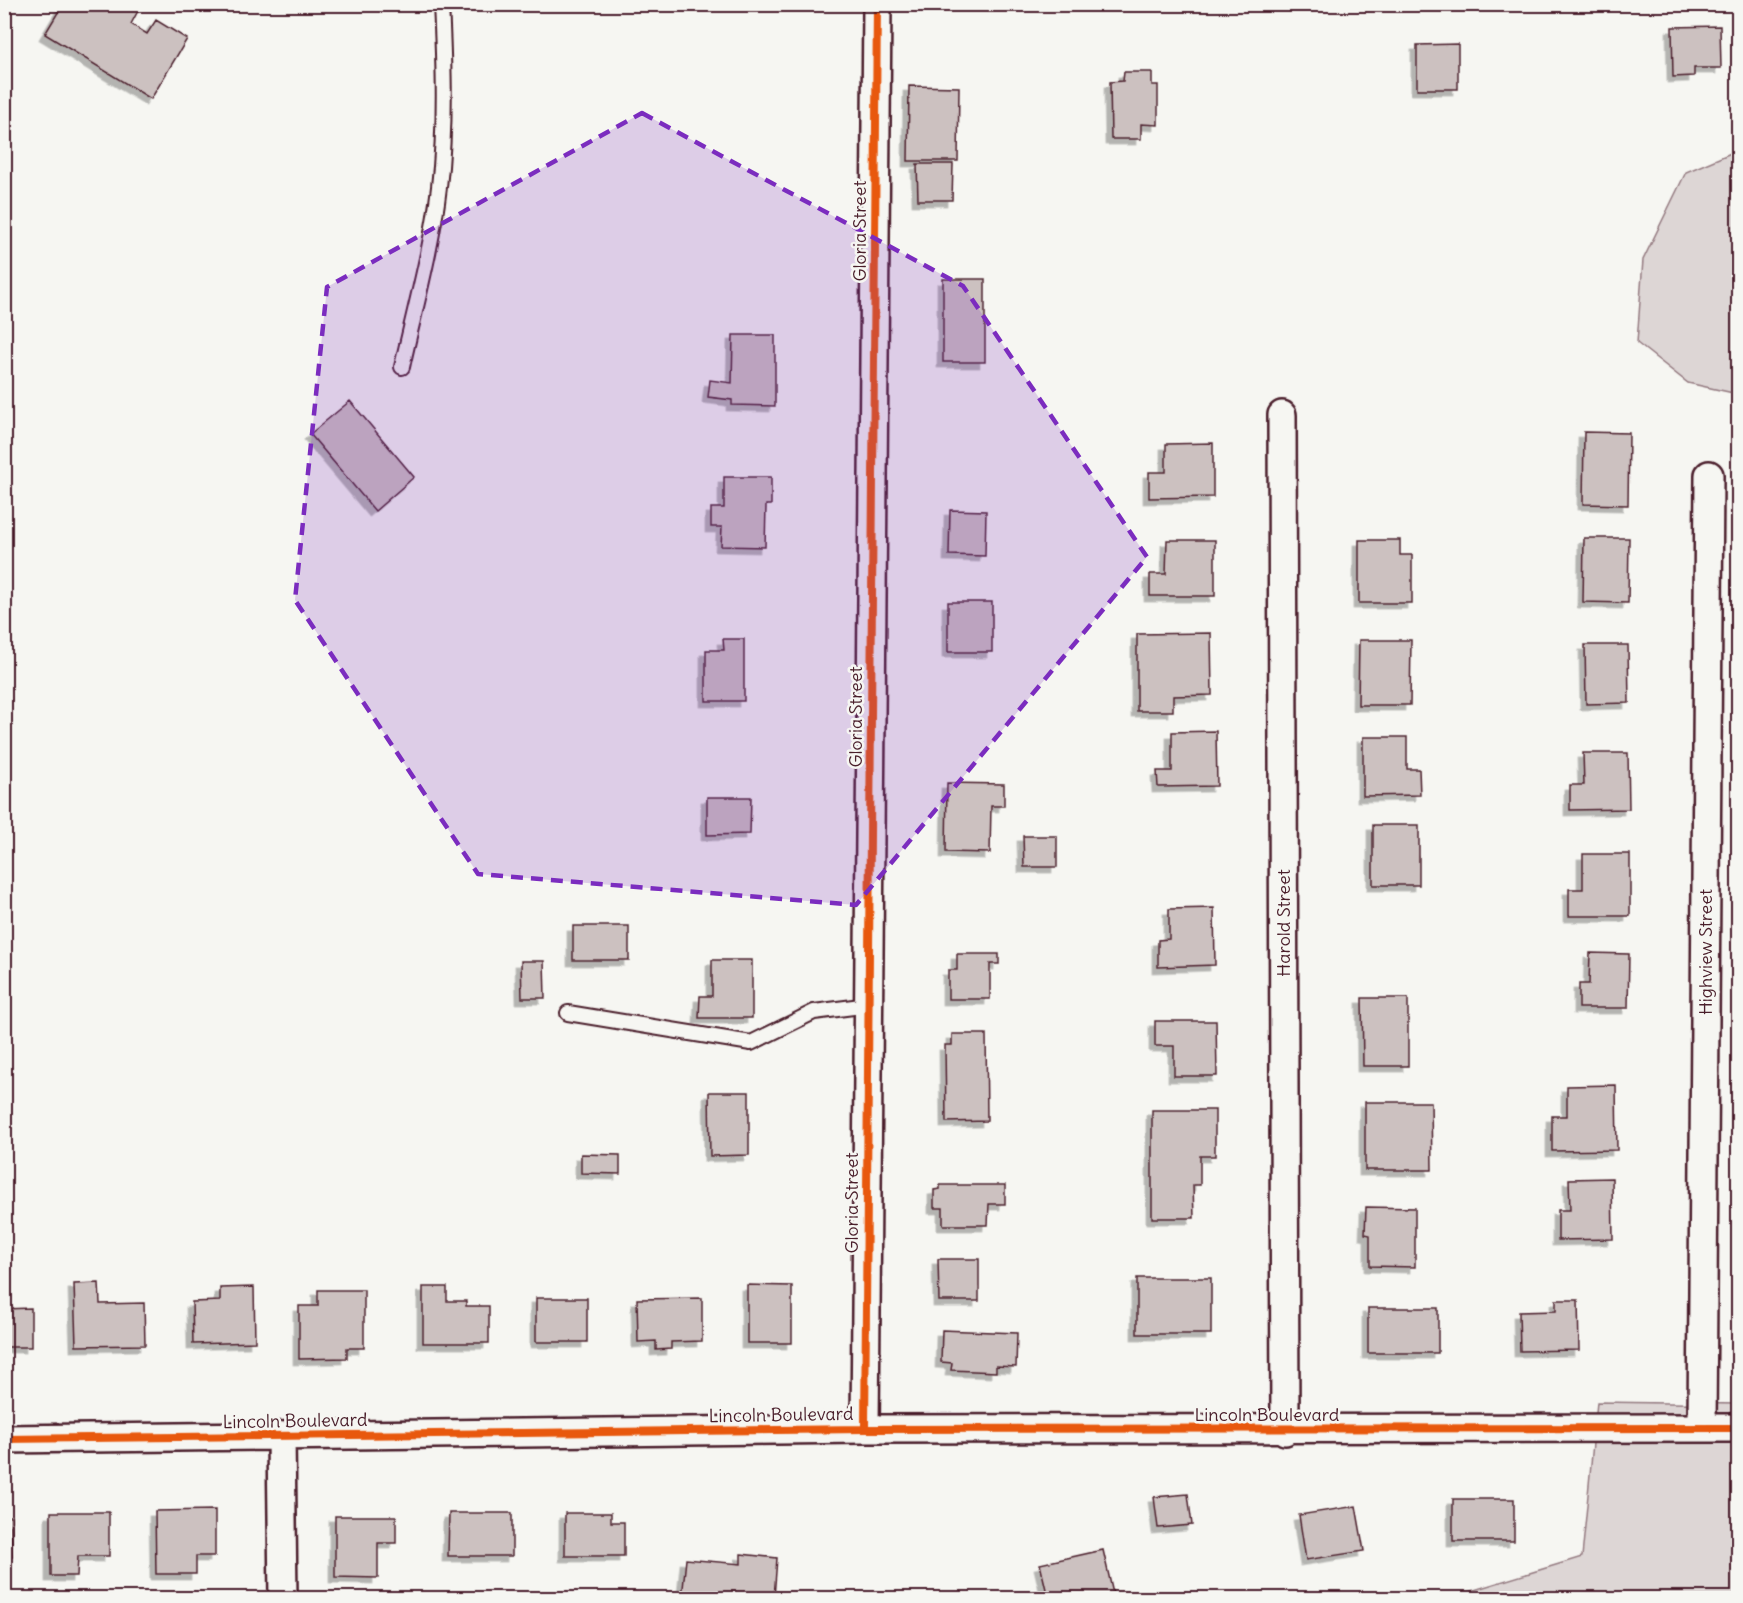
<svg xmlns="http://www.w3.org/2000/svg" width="1743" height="1603" font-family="Delius,sans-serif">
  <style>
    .green { fill: #ddd6d5; stroke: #947a80; stroke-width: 1.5 }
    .building { fill: #ccc1c0; stroke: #4a1f2b; stroke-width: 1.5; filter: url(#shadow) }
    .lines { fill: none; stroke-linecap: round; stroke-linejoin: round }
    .lane-casing { stroke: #4a1f2b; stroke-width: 18 }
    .street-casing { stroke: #4a1f2b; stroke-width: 32 }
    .lane { stroke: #f6f6f2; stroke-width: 14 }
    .street { stroke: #f6f6f2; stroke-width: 27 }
    .cycleway-casing { stroke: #f6f6f2; stroke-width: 11 }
    .cycleway { stroke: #e8590c; stroke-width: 8 }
    .marked { fill: #7b2cbf; fill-opacity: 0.2; stroke: #7b2cbf; stroke-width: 4.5; stroke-dasharray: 12 8; stroke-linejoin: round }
    .labels { text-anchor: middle; stroke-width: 5; stroke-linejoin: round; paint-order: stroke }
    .street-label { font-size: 18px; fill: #4a1f2b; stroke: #f6f6f2 }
  </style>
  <defs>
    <filter id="shadow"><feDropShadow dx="-5.5" dy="5.5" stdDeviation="0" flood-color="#0004"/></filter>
  </defs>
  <rect width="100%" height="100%" fill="#f6f6f2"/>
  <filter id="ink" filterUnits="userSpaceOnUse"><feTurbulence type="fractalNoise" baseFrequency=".0167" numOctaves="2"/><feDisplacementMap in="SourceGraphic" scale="12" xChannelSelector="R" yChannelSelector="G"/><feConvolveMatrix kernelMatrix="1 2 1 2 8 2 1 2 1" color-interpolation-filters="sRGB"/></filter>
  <g filter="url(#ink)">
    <path class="green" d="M1738,150V394L1688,383L1637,343L1643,260L1686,172Z
      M1597,1402L1738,1404V1598H1448L1582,1557Z"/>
    <path class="building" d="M63,4H132L139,9L131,24L147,34L156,20L187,39L151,99L45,34Z
      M1720,26L1721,68H1694V76L1673,77L1672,27Z
      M1458,44V89H1417V45Z
      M1124,72H1152V85H1158V125L1141,124V139H1111L1110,82L1123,81Z
      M909,86L959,87L958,161H908Z
      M917,164H953L952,200H918Z
      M943,279H985V362H943Z
      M733,335H775V406L732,405V400L708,397L710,380L732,383Z
      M350,401L414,477L375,511L310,434Z
      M1584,432L1629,433L1628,505L1583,504Z
      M1213,443V497L1149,498V472H1166V444Z
      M724,477H771V505H766L765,547L721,546L722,527H711V508H724Z
      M950,510L986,511L985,556L949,555Z
      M1584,538H1629L1628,603L1583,602Z
      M1167,540H1215V596H1150V574H1166Z
      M1359,540H1400V555H1412V603H1359Z
      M948,602H992V652H948Z
      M1211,633L1212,695L1173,696V711H1137V634Z
      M723,639H744V701H706V650H724Z
      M1359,640H1411L1410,705H1358Z
      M1585,645H1628L1629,703L1586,704Z
      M1216,731L1217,786L1158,787L1157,771H1172V732Z
      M1363,737H1407V769H1419L1420,795L1363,796Z
      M1583,753H1628L1629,809L1570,810V785H1584Z
      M947,783L1004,784V806H991L990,853L946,852Z
      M707,797H751L750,834L707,835Z
      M1373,825H1419V885H1373Z
      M1023,836H1057V867H1024Z
      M1583,854H1630V916H1569V889H1583Z
      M1214,908L1215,965L1158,967V940L1169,939V909Z
      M573,926H629V960H573Z
      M1590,953L1629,954L1628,1008H1579V984H1589Z
      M957,954H999V964H990V999H948V970H957Z
      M712,960H752V1018H699L700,996H712Z
      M521,961H544L545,998H522Z
      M1362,998H1408V1066H1363Z
      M1155,1021H1216L1217,1076H1174V1046H1155Z
      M952,1034H986L987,1121L946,1122L945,1045H952Z
      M1616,1085L1617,1150L1552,1151V1116H1567V1086Z
      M709,1092H749V1155L710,1156Z
      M1365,1102H1431L1432,1170H1365Z
      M1152,1110H1215V1156H1200V1185H1193L1194,1218H1152Z
      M581,1154L620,1155V1174L581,1173Z
      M1612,1178L1613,1239L1558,1240V1210H1570L1569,1179Z
      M940,1185H1005V1204H989L988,1225H943V1208H934V1190L940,1189Z
      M1366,1207L1415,1208V1267L1370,1266V1235L1365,1234Z
      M938,1259H979V1301H939Z
      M1137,1278H1211V1334H1137Z
      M99,1283L100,1304L144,1303L145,1345L76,1346L74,1284Z
      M747,1285L792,1286V1343H747Z
      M254,1287L255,1342L193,1344L192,1302L220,1301V1288Z
      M423,1287H447V1301H466V1306H489V1343H423Z
      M318,1290H364V1348H347V1358L299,1359V1306H318Z
      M536,1298H587V1342H536Z
      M702,1298V1341L671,1342V1349L656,1350V1341L638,1342L637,1299Z
      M1556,1300H1578L1579,1350L1520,1351L1519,1312L1556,1311Z
      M31,1308V1347H4V1309Z
      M1368,1308H1438V1353H1368Z
      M942,1330L1017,1333L1016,1367L996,1366V1372L951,1370L952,1363L941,1362Z
      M1188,1494L1192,1525L1158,1528L1154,1497Z
      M1453,1499H1514V1541H1453Z
      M1356,1506L1364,1551L1306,1560L1299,1515Z
      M215,1510V1556H196V1574H156L155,1511Z
      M51,1512H109V1556H78L77,1576H51Z
      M449,1513H512V1556H448Z
      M565,1513H611V1522H624V1556H565Z
      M4,1516H11L12,1557L4,1558Z
      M335,1516H396V1543H378V1578L335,1577Z
      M1103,1550L1114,1598H1048L1040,1564Z
      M741,1554L777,1558L774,1598H682L686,1559L741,1564Z"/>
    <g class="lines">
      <defs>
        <path id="lane" d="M402,367C415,308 432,248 439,187C446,126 444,66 441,4
          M568,1013L751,1043L814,1012L869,1005"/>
        <path id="street" d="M1282,415L1285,1431
          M1702,1428L1709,475
          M865,1429L877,4
          M281,1437L283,1598
          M4,1439L865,1429L1738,1428"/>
      </defs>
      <use href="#lane" class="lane-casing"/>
      <use href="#street" class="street-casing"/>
      <use href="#lane" class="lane"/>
      <use href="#street" class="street"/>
      <defs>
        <path id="cycleway" d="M865,1429L877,4
          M4,1439L865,1429L1738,1428"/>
      </defs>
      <use href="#cycleway" class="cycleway-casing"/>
      <use href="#cycleway" class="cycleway"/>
    </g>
  </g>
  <path class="marked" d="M642,113L963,286L1147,557L856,905L478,874L295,600L327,287Z"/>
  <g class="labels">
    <g class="street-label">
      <text transform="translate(860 231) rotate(-90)" y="6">Gloria Street</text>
      <text transform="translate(856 717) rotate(-90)" y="6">Gloria Street</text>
      <text transform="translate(1284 923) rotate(-90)" y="6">Harold Street</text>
      <text transform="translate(1706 952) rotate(-90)" y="6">Highview Street</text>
      <text transform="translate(852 1203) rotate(-90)" y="6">Gloria Street</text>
      <text transform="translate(781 1415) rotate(-1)" y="6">Lincoln Boulevard</text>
      <text x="1267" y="1421">Lincoln Boulevard</text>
      <text transform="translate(295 1421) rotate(-1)" y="6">Lincoln Boulevard</text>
    </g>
  </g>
  <rect width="1743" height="1603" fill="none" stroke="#f6f6f2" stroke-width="24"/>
  <rect x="12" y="12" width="1719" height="1579" fill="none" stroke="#4a1f2b" stroke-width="2" filter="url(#ink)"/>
</svg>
